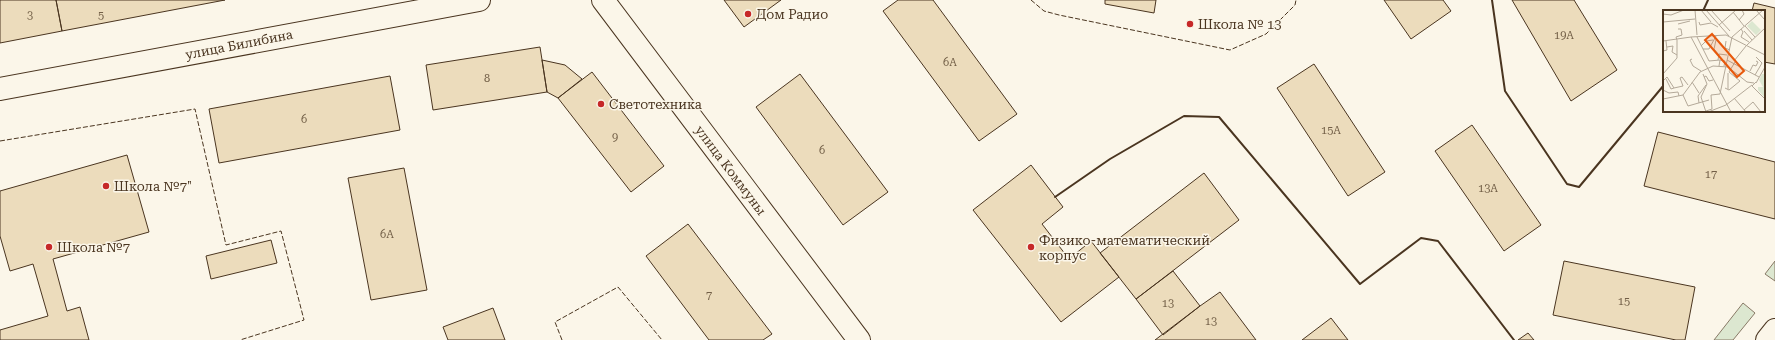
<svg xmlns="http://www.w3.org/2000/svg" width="1775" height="340" font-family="'Roboto Serif',serif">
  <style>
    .green { fill: #dce7d0; stroke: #887966 }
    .building { fill: #ecdcbc; stroke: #4a3520 }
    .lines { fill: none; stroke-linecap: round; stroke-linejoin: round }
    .tertiary-casing { stroke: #4a3520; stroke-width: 24 }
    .secondary-casing { stroke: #4a3520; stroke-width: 24 }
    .tertiary { stroke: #fbf6e9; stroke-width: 22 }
    .secondary { stroke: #fbf6e9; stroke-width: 22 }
    .fence { stroke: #4a3520; stroke-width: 1; stroke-dasharray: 5 2; stroke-linecap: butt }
    .wall { stroke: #4a3520; stroke-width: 2 }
    .poi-dot { fill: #c62828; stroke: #fbf6e9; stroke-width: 1.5 }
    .labels { text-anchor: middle; stroke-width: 3; stroke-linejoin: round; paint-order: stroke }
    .number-label { font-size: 11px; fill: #725f47 }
    .poi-label { font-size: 13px; fill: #4a3520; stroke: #fbf6e9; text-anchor: start }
    .street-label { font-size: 13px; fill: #4a3520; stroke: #fbf6e9 }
    .inset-road { fill: none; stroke: #b4a999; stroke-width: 1 }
    .view { fill: #e8590c; fill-opacity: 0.15; stroke: #e8590c; stroke-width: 2 }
    .inset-edge { fill: none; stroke: #4a3520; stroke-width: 2 }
  </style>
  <rect width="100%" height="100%" fill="#fbf6e9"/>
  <path class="green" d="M1775,261V281L1765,274Z
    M1743,303L1755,313L1733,340H1714Z"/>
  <path class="building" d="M0,0H56L62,31L0,43Z
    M56,0H225L62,31Z
    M724,0H781L744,27Z
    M898,0H933L1017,114L979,141L883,11Z
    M1105,0H1156L1154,13L1105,4Z
    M1384,0H1443L1451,11L1411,39Z
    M1512,0H1574L1617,70L1571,101Z
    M1754,3L1775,8V64L1764,62V11H1752Z
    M540,47L547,92L433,110L426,65Z
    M542,60L565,65L582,79L558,98L547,92Z
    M1314,64L1385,172L1348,196L1277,88Z
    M592,72L664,166L631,192L558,98Z
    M800,74L888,192L843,225L756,107Z
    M390,76L400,130L219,163L209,109Z
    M1472,125L1541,225L1504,251L1435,151Z
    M1658,132L1775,162V219L1644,186Z
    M127,155L149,232L53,259L67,311L80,307L89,340H0V330L48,316L33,264L10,271L0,236V191Z
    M1031,165L1063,207L1042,224L1069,259L1091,241L1119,277L1061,322L973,210Z
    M404,168L427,290L371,300L348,178Z
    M1204,173L1239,220L1136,299L1100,253Z
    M688,224L772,334L763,340H709L646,256Z
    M271,240L277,263L211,279L206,256Z
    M1564,261L1695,287L1685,340H1676L1553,315Z
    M1173,271L1200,306L1163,335L1136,299Z
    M1220,292L1256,340H1155L1200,306Z
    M493,308L505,340H448L443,327Z
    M1331,318L1348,340H1302Z
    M1528,333L1534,340H1518Z"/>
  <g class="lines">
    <defs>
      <path id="tertiary" d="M603,0L859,340
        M0,89L479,0"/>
      <path id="secondary" d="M1767,340L1775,330"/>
    </defs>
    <use href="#tertiary" class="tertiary-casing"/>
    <use href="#secondary" class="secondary-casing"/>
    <use href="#tertiary" class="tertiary"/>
    <use href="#secondary" class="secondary"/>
    <path class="fence" d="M1031,0L1044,11L1059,15L1230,50L1266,34L1295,5L1296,0
      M0,141L195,109L226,245L281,231L304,320L240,340
      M562,340L555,322L618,287L662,340"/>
    <path class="wall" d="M1492,0L1505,91L1567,184L1579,187L1664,85
      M1703,11L1708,0
      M1055,197L1110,159L1184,116L1219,117L1360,284L1421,238L1438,241L1514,340"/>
  </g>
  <g class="poi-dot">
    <circle cx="748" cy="14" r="4"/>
    <circle cx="1190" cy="24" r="4"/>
    <circle cx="601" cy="104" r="4"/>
    <circle cx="106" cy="186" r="4"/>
    <circle cx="49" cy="247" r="4"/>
    <circle cx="1031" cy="247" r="4"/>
  </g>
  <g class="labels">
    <g class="number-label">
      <text x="30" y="19">3</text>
      <text x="101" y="19">5</text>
      <text x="1564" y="39">19А</text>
      <text x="950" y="66">6А</text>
      <text x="487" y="82">8</text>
      <text x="304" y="123">6</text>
      <text x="1331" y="134">15А</text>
      <text x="615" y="141">9</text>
      <text x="822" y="154">6</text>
      <text x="1711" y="178">17</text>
      <text x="1488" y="192">13А</text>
      <text x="387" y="238">6А</text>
      <text x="709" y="299">7</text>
      <text x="1624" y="305">15</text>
      <text x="1168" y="307">13</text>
      <text x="1211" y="325">13</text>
    </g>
    <g class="poi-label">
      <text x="756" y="19">Дом Радио</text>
      <text x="1198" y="29">Школа № 13</text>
      <text x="609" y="109">Светотехника</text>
      <text x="114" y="191">Школа №7"</text>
      <text x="1039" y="245">Физико-математический<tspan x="1039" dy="15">корпус</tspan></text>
      <text x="57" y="252">Школа №7</text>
    </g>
    <g class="street-label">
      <text transform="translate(239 44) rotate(-11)" y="5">улица Билибина</text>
      <text transform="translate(731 170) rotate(53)" y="5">улица Коммуны</text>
    </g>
  </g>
  <g transform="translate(1663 10)">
    <rect width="102" height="102" fill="#fbf6e9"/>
    <path d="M89,11L98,20L93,25L84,16ZM99,64H102V88L95,80V77H100L96,70Z" fill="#dce7d0"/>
    <path class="inset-road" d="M32,0L34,25M38,0L48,12M43,0L66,26M48,0L67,21M93,0L102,10M70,2L81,16M0,4L8,5L21,0M76,10L81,4L79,0M0,12L32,9M36,12L37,15L48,13L55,17M15,14L27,11M56,15L73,0M82,16L92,27M78,19L80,22L78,27L86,32M81,21L89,30M34,27L40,39H46L53,26M14,30L13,27L19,25L18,19H15M53,30L51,39L56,45M0,31L28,27M63,31L62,38L67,40M84,35L102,18M38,36L43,31L50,30M4,37L10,36L9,42L14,45M40,39L46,51L57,50M0,41L4,40L3,31M29,49L27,50L30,56L38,61M55,50L56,44L64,45M64,50L96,67M71,51L83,36M72,52L66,62L77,71M56,56L57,50L62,51L61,56M87,61L90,55L93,56L95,52L93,51M0,64L14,48V30M40,64L44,74L38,87L43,102M92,65L99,53L93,47M41,67L43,66L46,71L50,70M0,71L4,67L11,78L8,79L3,69M29,72L36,83M93,72L89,76L102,89M93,73L102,57M11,78L20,76L17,68L19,67L25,75M62,78L66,80L77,71M65,79V63M0,80L6,83L15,82L16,86M20,85L37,62L50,56L65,57L84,72L91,73M71,88L83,102M0,89L20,85L25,96L46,90M36,93L35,86L43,75M63,95L89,75M81,100L90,92L98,102M43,101L49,99L48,85L57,84L69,27L100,0M45,102L63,95M68,102L28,27L63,25L102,45"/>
    <path class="view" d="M49,24L81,61L74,67L42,30Z"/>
    <rect width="102" height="102" class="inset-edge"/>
  </g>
</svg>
